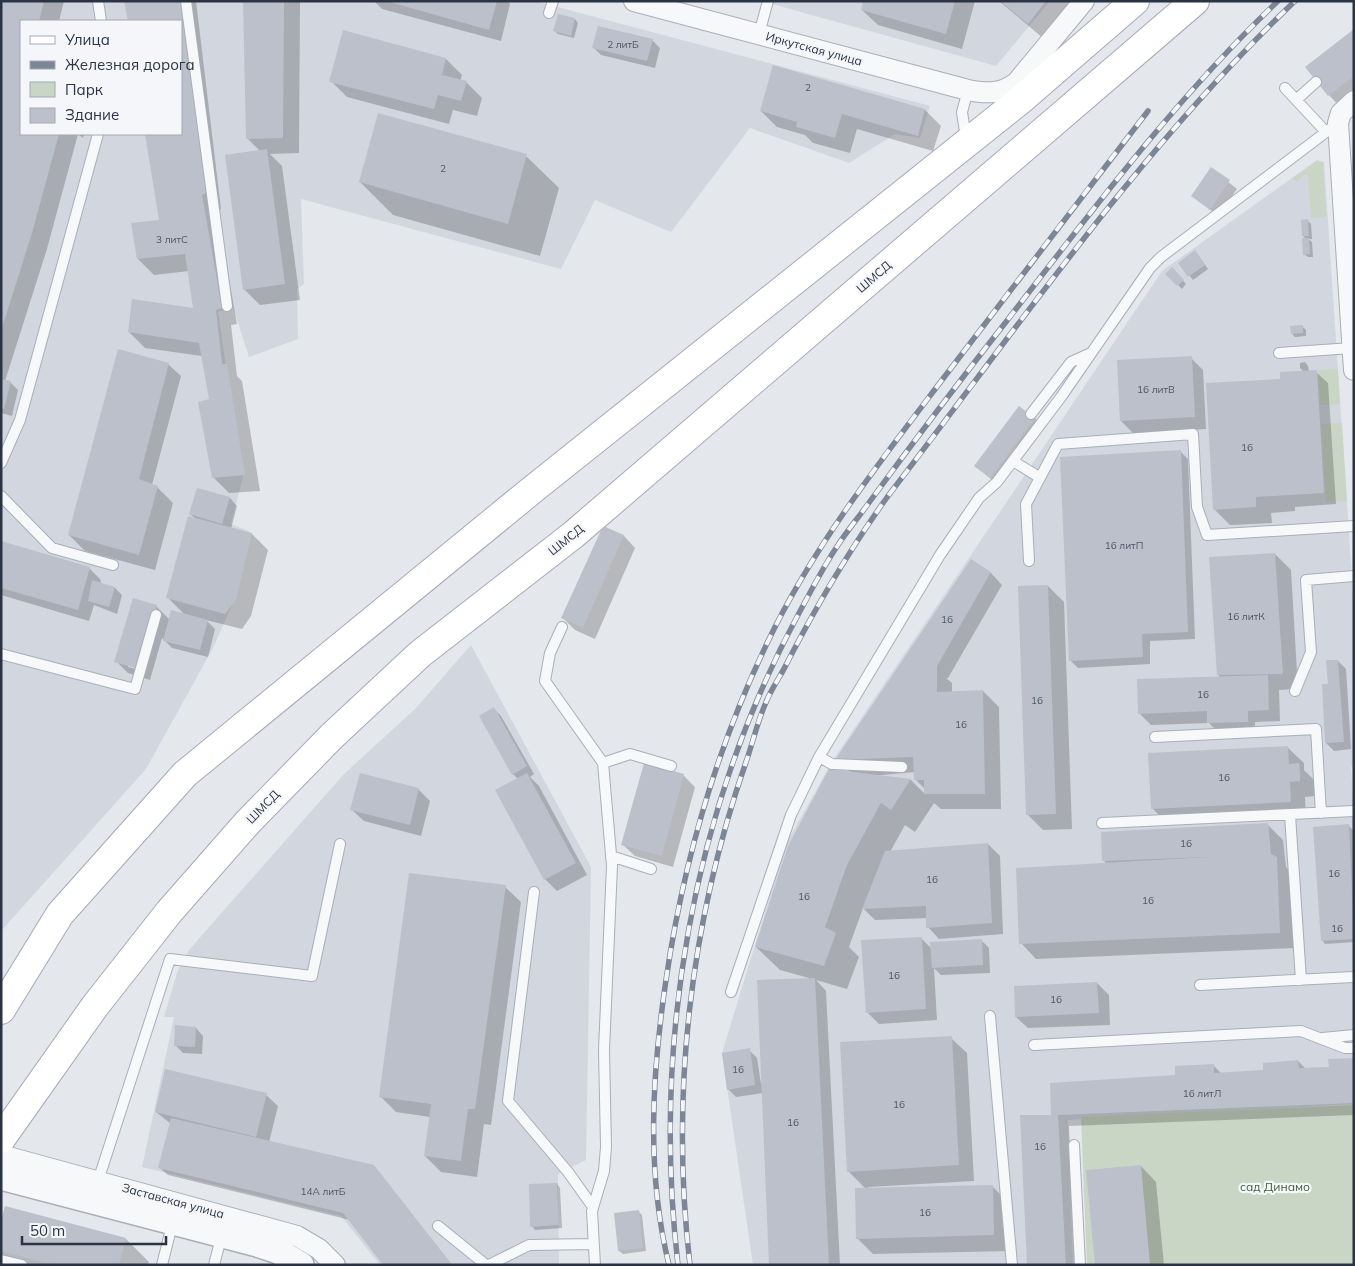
<svg xmlns="http://www.w3.org/2000/svg" width="1355" height="1266" font-family="Mulish,sans-serif">
  <style>
    .built { fill: #d2d6de; fill-rule: evenodd }
    .green { fill: #c9d6c5 }
    .shadow { fill: #0003; fill-rule: evenodd }
    .building { fill: #bbc0ca }
    .lines { fill: none; stroke-linecap: round; stroke-linejoin: round }
    .service-casing { stroke: #a9aeb7; stroke-width: 12 }
    .minor-casing { stroke: #a9aeb7; stroke-width: 22 }
    .tertiary-casing { stroke: #a9aeb7; stroke-width: 28 }
    .primary-casing { stroke: #a3abb8; stroke-width: 30 }
    .service { stroke: #f7f8fa; stroke-width: 10 }
    .minor { stroke: #f7f8fa; stroke-width: 20 }
    .tertiary { stroke: #f7f8fa; stroke-width: 25 }
    .primary { stroke: #fff; stroke-width: 28 }
    .rail-casing { stroke: #7d8696; stroke-width: 5.5 }
    .rail { stroke: #f4f6f9; stroke-width: 4; stroke-dasharray: 11; stroke-linecap: butt }
    .labels { text-anchor: middle; stroke-width: 4.5; stroke-linejoin: round; paint-order: stroke }
    .number-label { font-size: 10px; fill: #4f5766 }
    .street-label { font-size: 12px; fill: #2b3445; stroke: #f4f6f9 }
    .park-label { font-size: 12px; fill: #3f6138; stroke: #f4f6f9 }
  </style>
  <rect width="100%" height="100%" fill="#e4e7ec"/>
  <path class="built" d="M1,1H535L930,106L920,138L895,134L849,163L750,128L671,232L595,200L561,269L301,199L304,284L297,289L298,339L249,357L233,307L218,312L243,477L231,524L249,531L232,605L213,648L146,769L1,931ZM21,21H181V134H21Z
    M761,1H1050L996,66Z
    M1317,160L1324,162L1354,609V766L1351,767L1354,818V1104L1068,1120L1073,1265H753L722,1053L786,844L833,760L1162,271Z
    M471,645L591,867L586,1160L558,1174L559,1265H380L341,1216L142,1167L174,1017H164L178,970L189,950L343,775L416,708Z"/>
  <path class="green" d="M1317,161L1323,163L1326,217L1311,218L1308,176L1306,174L1296,182L1293,178Z
    M1338,369L1340,404L1320,405L1318,370Z
    M1342,423L1347,501L1326,502L1321,424Z
    M1354,1105V1265H1087L1081,1117Z"/>
  <path class="shadow" d="M1,1H64L59,21H21V134H84L83,138L78,134L47,249L5,381L11,383L18,390L12,416L1,413Z
    M126,1H196L221,209L217,211L237,324L231,325L237,376L242,381L260,491L229,493L213,477L211,400L202,356L145,348L129,332L195,310L189,271L154,275L138,259L160,221L147,134H181V21H129Z
    M245,1H300L299,153L270,154L282,166L300,300L260,305L244,289L260,151L247,138Z
    M374,1H507L510,4L501,41L382,9Z
    M865,1H975L962,49L878,25L862,10Z
    M999,1H1075L1044,39Z
    M575,19L578,23L574,38L558,34L555,31Z
    M1354,31V97L1340,107L1329,95Z
    M652,40L660,48L655,68L601,55L594,48Z
    M446,59L462,75L460,81L466,82L482,98L477,116L453,110L449,124L347,97L331,81Z
    M773,67L925,110L941,126L933,151L857,129L850,153L813,143L805,135L777,127L761,111Z
    M526,156L559,188L540,256L393,215L360,182Z
    M1212,169L1237,189L1218,216L1193,196Z
    M1307,220L1311,224L1312,239H1308L1312,242L1313,257H1308L1304,254L1306,239L1303,236Z
    M1198,255L1208,269L1193,280L1180,263Z
    M1172,269L1186,284L1182,289L1167,274Z
    M1302,326L1306,330V336L1295,337L1292,334Z
    M119,350L169,365L181,376L152,485L157,487L173,503L155,570L85,551L69,535Z
    M1191,358L1203,370L1206,429L1133,433L1121,421Z
    M1305,362L1308,366L1309,372H1316L1328,383L1336,504L1295,507V511L1271,513L1272,523L1230,525L1214,509L1282,382L1304,372L1300,368V363Z
    M1035,418L1042,426L998,485L976,466Z
    M1181,452L1188,459L1195,639L1150,641V664L1078,668L1071,661Z
    M198,489L230,498L237,506L231,529L252,534L268,550L251,616L242,629L206,620L215,629L208,657L172,648L162,638L150,680L128,673L116,661L156,606L170,620L185,615L167,597L197,520L190,514ZM128,664L144,671L128,667Z
    M604,527L624,536L635,548L595,639L575,630L563,618Z
    M1,542L89,568L101,580L100,584L115,588L122,595L117,614L94,605L89,621L1,595Z
    M1275,554L1291,570L1298,689L1279,690L1280,721L1255,722V729L1216,730L1209,723L1151,725L1139,713L1221,678L1218,675Z
    M971,560L991,573L1002,585L948,678H946L952,683V693L983,691L999,707L1001,809H941L934,803L915,832L905,825L890,852L988,844L1000,856L1003,934L939,939L928,927V918L875,920L863,908L849,947L859,957L847,989L816,980L826,991L840,1265H771L763,1093L736,1097L728,1089L749,1050L757,1058L761,1084H763L809,978L780,970L756,947L851,773L837,759ZM915,772V779L925,789V794L911,780L871,776Z
    M1048,586L1064,602L1072,829L1043,830L1027,814Z
    M1338,661L1346,669L1351,749L1334,751L1326,743L1330,685Z
    M494,709L501,716L534,774L530,777L539,786L587,875L557,891L545,879L518,779L513,774Z
    M1288,748L1304,763V770L1314,780L1315,796L1305,797L1306,817L1168,824L1152,808Z
    M645,765L684,776L695,787L673,867L635,856L623,845Z
    M418,789L430,801L421,836L364,821L352,810Z
    M1267,824L1283,840L1286,867L1293,874L1296,948L1036,959L1021,943L1107,864L1104,861Z
    M1349,826L1354,831V942L1325,944L1322,940Z
    M505,887L521,902L491,1125L484,1124L477,1177L441,1172L425,1156L430,1117L396,1112L380,1096Z
    M921,938L932,949L981,940L989,948L990,973L941,975L934,968L937,1020L879,1024L867,1012Z
    M1097,983L1109,995L1110,1025L1028,1028L1016,1017Z
    M196,1028L203,1036L202,1054L183,1053L175,1045Z
    M951,1038L967,1053L974,1181L868,1187V1189L993,1187L1008,1202L1010,1251L873,1254L857,1238L866,1189L848,1171Z
    M1354,1059V1115L1069,1126L1072,1189L1080,1265H1028L1053,1116L1213,1065L1222,1074L1265,1072L1298,1061L1306,1069L1332,1068Z
    M266,1095L278,1106L269,1142L374,1166L452,1265H385L350,1220L168,1175L160,1168L171,1124L156,1112Z
    M1141,1166L1156,1182L1164,1265H1097Z
    M557,1184L560,1188L562,1228L535,1230L532,1226Z
    M639,1212L642,1215L646,1251L623,1254L619,1251Z
    M1,1226L126,1239L149,1262L148,1265H11L1,1255Z"/>
  <path class="building" d="M1,1H44L39,21H21V134H59L32,233L2,328Z
    M124,1H182L206,193L202,195L222,308L216,310L222,364H227L245,475L212,478L198,402L209,399L199,343L128,332L132,299L193,308L185,254L137,259L131,223L159,220L145,134H181V21H128Z
    M243,1H284L283,138L246,139Z
    M386,1H497L489,30Z
    M863,1H955L946,34L861,10Z
    M1000,1H1046L1028,24Z
    M558,14L575,18L571,36L553,31Z
    M598,26L653,39L647,61L592,48Z
    M1354,29V76L1328,96L1305,67Z
    M343,30L446,58L442,75L467,81L461,101L438,95L434,109L329,82Z
    M773,65L925,109L918,136L842,114L835,138L796,127L797,122L760,111Z
    M378,113L527,154L508,224L359,182Z
    M267,149L285,284L243,290L225,155Z
    M1211,167L1230,180L1210,210L1191,196Z
    M1308,219L1309,236H1302L1301,220Z
    M1302,238H1309L1310,254L1303,255Z
    M1195,250L1205,265L1188,277L1178,263Z
    M1172,267L1184,280L1177,286L1165,274Z
    M1303,325V333L1291,334L1290,326Z
    M118,349L169,363L139,479L158,486L139,555L68,535Z
    M1192,356L1195,417L1120,421L1117,360Z
    M1317,370L1324,493L1256,497V507L1213,510L1206,383L1280,379V372Z
    M1,379L11,381L4,409L1,408Z
    M1019,406L1035,418L990,478L974,466Z
    M1181,450L1188,632L1142,634L1143,657L1069,661L1060,457Z
    M197,488L230,497L222,524L189,514Z
    M188,516L252,533L236,600L225,614L166,598Z
    M603,526L624,535L583,628L561,618Z
    M1,541L90,567L78,610L1,588Z
    M1275,553L1283,674L1217,675L1209,557Z
    M971,559L991,572L937,666V692L983,690L985,794H924V780H914L913,757L835,760Z
    M92,580L115,587L109,607L88,601Z
    M1048,585L1056,814L1026,815L1018,586Z
    M133,598L157,605L139,669L114,662Z
    M171,610L208,620L200,650L163,641Z
    M1326,660H1338L1344,742L1325,743L1322,684H1328Z
    M1268,675L1269,710L1248,711V722L1207,723V711L1138,714L1137,679Z
    M494,707L527,766L512,775L479,716Z
    M1288,746L1289,764L1299,763L1300,772V781L1290,782L1291,802L1151,809L1148,753Z
    M644,763L684,774L662,856L621,845Z
    M829,769L911,779L891,810L881,803L847,865L825,927L836,933L824,966L755,947L788,846Z
    M360,773L419,788L410,825L350,810Z
    M527,773L576,863L544,880L495,790Z
    M1268,823L1271,854L1277,857L1280,933L1019,944L1016,868L1209,857L1102,861L1101,832Z
    M1349,824L1354,939L1321,941L1313,827Z
    M988,843L992,923L926,928V906L862,909L885,851Z
    M409,873L506,885L475,1109H468L461,1161L424,1156L431,1104L379,1097Z
    M922,937L926,1009L866,1013L861,940Z
    M982,939L983,965L932,968L930,942Z
    M815,978L829,1265H769L757,980Z
    M1097,982L1099,1013L1015,1017L1014,986Z
    M175,1025L196,1027L195,1047L174,1046Z
    M952,1036L959,1165L847,1172L840,1042Z
    M750,1048L755,1085L727,1090L722,1053Z
    M1354,1058V1103L1058,1115L1066,1265H1027L1020,1115H1051L1050,1083L1175,1075V1066L1214,1064V1073L1263,1070V1063L1298,1060L1299,1068L1329,1067L1328,1059Z
    M165,1069L267,1093L256,1137L155,1112Z
    M171,1118L374,1165L452,1265H383L343,1213L158,1168Z
    M1141,1165L1150,1265H1095L1086,1170Z
    M557,1183L559,1225L530,1227L529,1184Z
    M993,1185L994,1235L856,1239L855,1188Z
    M5,1206L126,1238L119,1265H54L1,1251V1221Z
    M639,1210L643,1248L618,1251L614,1213Z"/>
  <g class="lines">
    <defs>
      <path id="service" d="M98,1L101,21
        M186,1L227,306
        M549,13L553,1
        M759,34L768,1
        M1285,88L1326,132
        M1296,100L1316,82
        M965,132L962,112L968,90
        M1279,353L1352,348
        M1031,414L1071,362L1091,353
        M1013,461L1039,477
        M1,463L20,420L98,134
        M1,496L52,548L113,565
        M1029,561L1026,504L1058,444L1193,434L1197,507L1207,535L1354,526
        M562,627L550,653L545,681L603,763L612,866L604,1050L606,1147L604,1171L592,1211L595,1265
        M1,654L135,689L156,615
        M1295,691L1311,652L1306,580L1354,576
        M1155,737L1316,729L1321,813
        M819,757L832,764L902,767
        M603,763L630,754L671,766
        M1290,815L1301,980
        M1102,823L1354,811
        M611,856L651,869
        M534,892L508,1101L568,1172L593,1207
        M1200,985L1353,977
        M731,992L791,815L819,757L940,555L979,498L997,482L1061,397L1150,268L1161,257L1338,123
        M990,1016L1012,1265
        M1323,1038L1354,1035
        M1034,1045L1301,1031L1345,1048H1354
        M1074,1145L1080,1265
        M97,1184L170,959L312,976L340,844
        M438,1226L486,1265
        M1,1260L22,1265
        M162,1265L173,1221
        M214,1265L222,1234
        M489,1265L529,1245L593,1244"/>
      <path id="minor" d="M634,1L968,90C987,94 1002,94 1017,82L1084,1
        M1354,101L1341,113L1338,123L1354,370
        M1,1155L297,1236L319,1249L335,1265"/>
      <path id="tertiary" d="M1,1177L257,1244L278,1251L301,1265"/>
      <path id="primary" d="M1,1010L60,914L185,774L532,490L1023,98L1135,1
        M1,1139L95,1006L169,912L248,822L332,736L420,654L573,535L1195,1"/>
    </defs>
    <use href="#service" class="service-casing"/>
    <use href="#minor" class="minor-casing"/>
    <use href="#tertiary" class="tertiary-casing"/>
    <use href="#primary" class="primary-casing"/>
    <use href="#service" class="service"/>
    <use href="#minor" class="minor"/>
    <use href="#tertiary" class="tertiary"/>
    <use href="#primary" class="primary"/>
    <defs>
      <path id="rail" d="M669,1265C646,1172 652,1074 666,980C684,857 719,739 775,627C820,538 882,459 942,380C1011,290 1079,200 1148,111
        M678,1265C652,1043 692,812 798,615C811,591 823,567 838,545C847,531 858,518 868,504C914,441 961,379 1009,318C1094,208 1177,97 1278,1
        M690,1265C670,1095 690,923 746,762C753,742 758,719 767,700C773,686 782,674 788,661C818,603 850,549 888,496C1018,327 1140,149 1295,1"/>
    </defs>
    <use href="#rail" class="rail-casing"/>
    <use href="#rail" class="rail"/>
  </g>
  <g class="labels">
    <g class="number-label">
      <text x="623" y="48">2 литБ</text>
      <text x="808" y="91">2</text>
      <text x="443" y="172">2</text>
      <text x="172" y="243">3 литС</text>
      <text x="1156" y="393">16 литВ</text>
      <text x="1247" y="451">16</text>
      <text x="1124" y="549">16 литП</text>
      <text x="1246" y="620">16 литК</text>
      <text x="947" y="623">16</text>
      <text x="1203" y="698">16</text>
      <text x="1037" y="704">16</text>
      <text x="961" y="728">16</text>
      <text x="1224" y="781">16</text>
      <text x="1186" y="847">16</text>
      <text x="1334" y="877">16</text>
      <text x="932" y="883">16</text>
      <text x="804" y="900">16</text>
      <text x="1148" y="904">16</text>
      <text x="1337" y="932">16</text>
      <text x="894" y="979">16</text>
      <text x="1056" y="1003">16</text>
      <text x="738" y="1073">16</text>
      <text x="1202" y="1097">16 литЛ</text>
      <text x="899" y="1108">16</text>
      <text x="793" y="1126">16</text>
      <text x="1040" y="1150">16</text>
      <text x="323" y="1195">14А литБ</text>
      <text x="925" y="1216">16</text>
    </g>
    <g class="street-label">
      <text transform="translate(814 49) rotate(15)" y="4">Иркутская улица</text>
      <text transform="translate(874 277) rotate(-41)" y="4">ШМСД</text>
      <text transform="translate(566 540) rotate(-39)" y="4">ШМСД</text>
      <text transform="translate(263 807) rotate(-46)" y="4">ШМСД</text>
      <text transform="translate(173 1201) rotate(15)" y="4">Заставская улица</text>
    </g>
    <g class="park-label">
      <text x="1275" y="1191">сад Динамо</text>
    </g>
  </g>
  <rect width="1355" height="1266" fill="none" stroke="#2b3445" stroke-width="5"/>
  <rect x="20" y="20" width="162" height="115" fill="#f4f6f9" stroke="#a4a8b1"/>
  <rect x="30" y="36" width="25" height="8" fill="#ffffff" stroke="#a4a8b1"/>
  <text x="65" y="45" font-size="15" fill="#2b3445">Улица</text>
  <rect x="30" y="61" width="25" height="8" fill="#7d8696" stroke="#a4a8b1"/>
  <text x="65" y="70" font-size="15" fill="#2b3445">Железная дорога</text>
  <rect x="30" y="82" width="25" height="15" fill="#c9d6c5" stroke="#a4a8b1"/>
  <text x="65" y="95" font-size="15" fill="#2b3445">Парк</text>
  <rect x="30" y="108" width="25" height="15" fill="#bbc0ca" stroke="#a4a8b1"/>
  <text x="65" y="120" font-size="15" fill="#2b3445">Здание</text>
  <path d="M22 1236v8h144v-8" fill="none" stroke="#2b3445" stroke-width="2.5"/>
  <text x="30" y="1236" font-size="15" fill="#2b3445" stroke="#f4f6f9" stroke-width="4" paint-order="stroke">50 m</text>
</svg>
